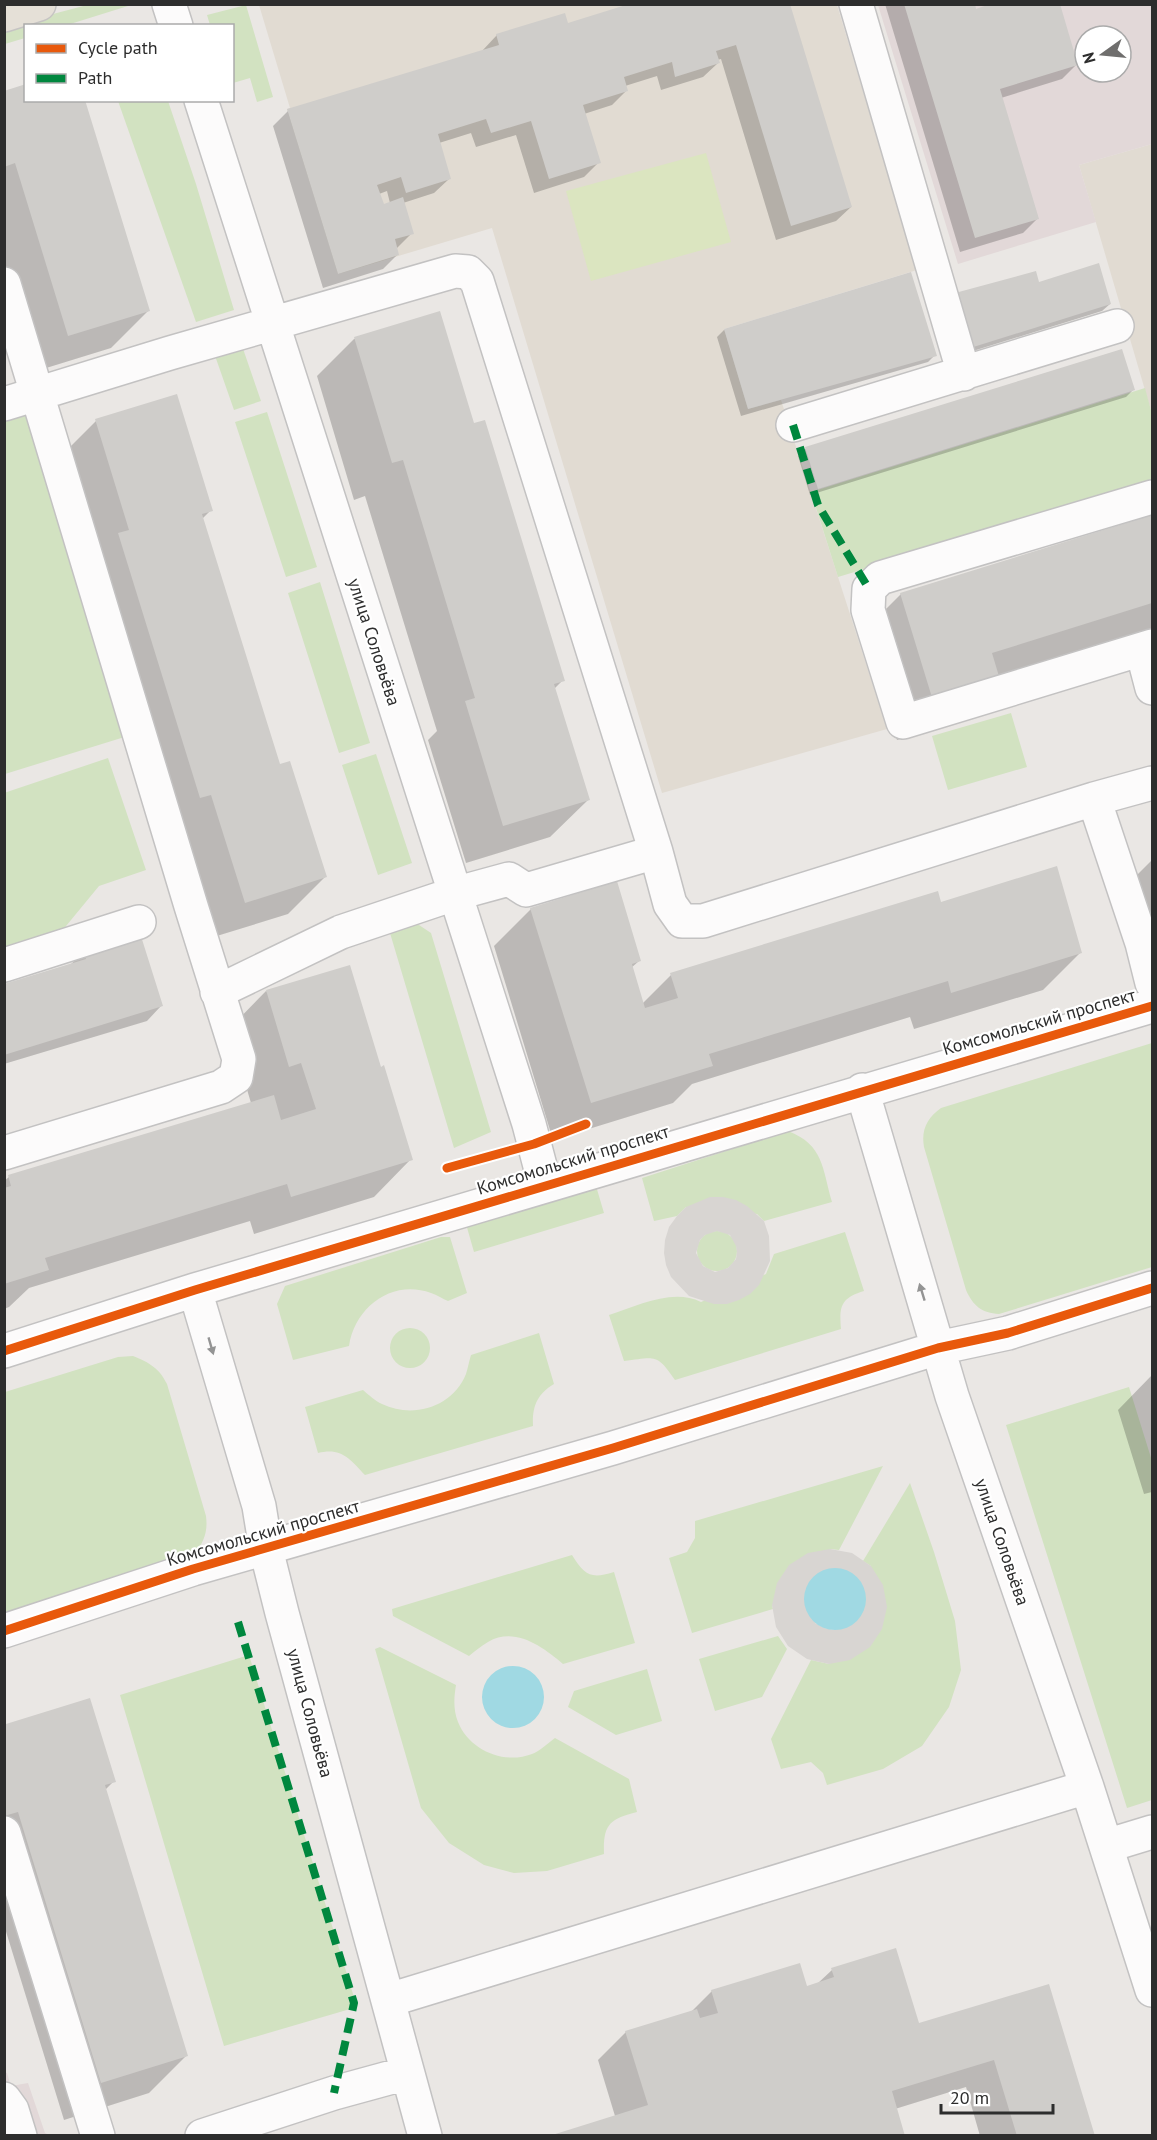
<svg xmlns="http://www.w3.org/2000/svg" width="1157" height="2140" font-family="'PT Sans',sans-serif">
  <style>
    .education { fill: #e1dbd2 }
    .medical { fill: #e2d8d8; fill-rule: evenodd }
    .green { fill: #d2e2c1 }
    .pitch { fill: #dbe5c0 }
    .plaza { fill: #d8d5d2; fill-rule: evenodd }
    .water { fill: #a0d9e3 }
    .shadow { fill: #0003; fill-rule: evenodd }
    .building { fill: #cfcdca }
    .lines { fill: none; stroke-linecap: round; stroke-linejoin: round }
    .minor-casing { stroke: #c3c2c2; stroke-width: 36 }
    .major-casing { stroke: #c6c4c3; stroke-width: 36 }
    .minor { stroke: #fcfbfb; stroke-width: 33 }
    .major { stroke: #e5e0d7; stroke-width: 33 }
    .quiet { stroke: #00873e; stroke-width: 8; stroke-dasharray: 15 8; stroke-linecap: butt }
    .cycleway-casing { stroke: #fff; stroke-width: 13 }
    .cycleway { stroke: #e8590c; stroke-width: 9 }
    .oneway { fill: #949494 }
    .labels { text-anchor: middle; stroke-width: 4.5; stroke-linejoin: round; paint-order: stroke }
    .street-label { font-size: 18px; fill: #2d2d2d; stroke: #fff }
  </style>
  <rect width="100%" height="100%" fill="#eae7e4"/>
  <path class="education" d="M259,5H837L917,270L724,329L748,409L781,400L887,729L662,793L492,228L338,274L287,109L290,108Z
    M1152,144V414L1079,165Z"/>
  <path class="medical" d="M878,5H1152V144L1079,165L1096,222L958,264ZM1085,36H1121V72H1085Z
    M4,2072L7,2073L11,2086L28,2083L45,2133L49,2135H5Z"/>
  <path class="green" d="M126,4L128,6L67,25L26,26L25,38L5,44L4,27L87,5Z
    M246,5L273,97L257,102L250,78L233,83L232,26L210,25L207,15Z
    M118,101H168L196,184L234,310L196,322Z
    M240,340L261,401L234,410L213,350Z
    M1145,388L1152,414V482L838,577L811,492Z
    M30,405L131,735L5,774L4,414Z
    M267,412L317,567L286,577L235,422Z
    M320,582L370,743L339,753L288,593Z
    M1011,713L1027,767L948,790L932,736Z
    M376,754L412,863L378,875L342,765Z
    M108,758L146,870L99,886L57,937L4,954V793Z
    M416,923L431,933L491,1132L454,1148L390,933Z
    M1152,1043V1267L999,1314C982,1313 973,1306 966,1290L924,1147C921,1130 927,1118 941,1108Z
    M788,1131C824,1145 822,1168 832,1202L764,1221L757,1214L686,1207L677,1216L654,1221L642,1178Z
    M596,1186L604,1213L474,1252L466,1224Z
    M697 1251a20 20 0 1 1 40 0a20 20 0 1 1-40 0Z
    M845,1232L864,1291C841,1298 839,1306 841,1329L675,1380C657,1353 655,1357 624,1361L609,1315C638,1306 672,1288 701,1302L766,1274L774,1254Z
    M441,1237H450L467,1293L448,1301C443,1299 437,1295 431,1293C392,1279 355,1307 349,1346L293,1360L277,1304L285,1286Z
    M390 1348a20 20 0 1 1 40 0a20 20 0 1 1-40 0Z
    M539,1333L554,1384C537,1394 532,1407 533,1426L365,1475C350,1459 341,1447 318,1453L305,1407L363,1390C369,1395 375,1401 382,1404C413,1419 453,1407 466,1374C468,1368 469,1361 471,1355Z
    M133,1356C150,1363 159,1368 167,1384L206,1516C208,1532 204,1542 194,1555L5,1616V1392L118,1357Z
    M1129,1387L1152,1461V1800L1127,1808L1006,1425Z
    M883,1466L839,1550L830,1549L772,1605L773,1609L692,1633L669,1558L687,1552L695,1538V1521Z
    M910,1483L934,1552L955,1621L961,1670L949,1707L922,1746L883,1769L827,1785L823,1773L811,1762L781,1769L771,1739L811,1660L829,1664L871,1566L863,1561Z
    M572,1555C585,1576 591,1579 614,1572L635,1643L563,1664C543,1647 515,1626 488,1642C481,1646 475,1651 469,1656L393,1616L392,1609Z
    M778,1636L787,1649L762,1697L715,1711L699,1659Z
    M380,1647L456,1685C454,1697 453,1710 458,1722C469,1750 504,1765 532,1754C540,1751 548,1743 555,1738L629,1779L637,1812C609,1819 603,1825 604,1854L547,1871L514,1873L484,1865L449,1843L421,1808L375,1649Z
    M249,1655L357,2007L224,2046L120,1695Z
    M647,1669L662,1721L616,1735L568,1707L574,1691Z"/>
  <path class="pitch" d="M706,153L731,242L591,281L566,191Z"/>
  <path class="plaza" d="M710,1197H723L736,1200L747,1206L764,1221L769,1236L770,1261L759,1285L750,1294L739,1300L727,1304H714L689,1296L671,1277L666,1265L664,1253L665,1240L669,1227L677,1216L686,1207ZM717,1231L730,1235L736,1246L737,1252L736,1259L728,1268L715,1272L703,1266L696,1253L700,1240L705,1235Z
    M830,1549L852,1553L871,1566L883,1585L887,1607L882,1629L870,1647L850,1660L829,1664L807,1659L788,1646L776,1627L772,1605L777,1583L789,1565L808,1553ZM864,1590L866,1599L864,1609L860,1617L853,1624L834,1630L824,1628L815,1623Z"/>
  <path class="water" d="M804 1599a31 31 0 1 1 62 0a31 31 0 1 1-62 0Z
    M482 1697a31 31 0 1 1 62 0a31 31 0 1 1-62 0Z"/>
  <path class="shadow" d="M788,4L851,207L836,221L776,240L721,59L717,60L718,63L703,77L661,90L657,76L625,86L626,91L612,105L584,114L599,162L584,177L534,193L516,135L476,147L471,133L439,143L449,179L434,193L403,203L412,233L396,249L398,254L383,269L323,288L273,126L288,111L482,51L497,35L567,25ZM387,191L390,203L383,205L379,194Z
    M885,4H973L975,11L1077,64L1062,79L1001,98L1038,218L1023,233L960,252Z
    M4,92L26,100L148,311L111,348L30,373L4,288Z
    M1038,284L1110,304L1102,311L960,355Z
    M439,313L473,425L563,680L554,689L588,800L550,837L466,863L428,740L437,731L365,496L354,500L317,376L354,339Z
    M724,330L935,355L928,362L741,416L717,337Z
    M1121,350L1133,390L1126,397L810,495L798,456L805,449Z
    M96,421L211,510L202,519L279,766L325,877L288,914L207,939L59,458Z
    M1152,516V628L997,676L962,720L897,740L863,632L901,594Z
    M1152,860V951L1129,883Z
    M940,903L1081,952L1043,990L914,1029L910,1017L692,1084L673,1103L553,1140L494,946L531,909L639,961L631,968L642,1004L671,975Z
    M84,952L161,1006L147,1021L4,1064V986L70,965Z
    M266,991L380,1069L411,1159L374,1197L254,1234L250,1221L29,1288L9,1307L4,1309V1181L9,1177L251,1103L229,1029Z
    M1152,1375V1492L1144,1494L1118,1410Z
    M4,1723L6,1726L114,1781L105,1790L186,2056L149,2093L64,2120L4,1925Z
    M832,1970L918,2025L1048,1986L1093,2136H980L966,2087L895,2109L615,2116L598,2060L626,2032L690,2013L712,1991L806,1988L817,1984Z"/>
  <path class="building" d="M629,4H790L852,207L791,226L736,45L716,51L720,63L675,77L672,62L624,77L628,91L583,105L601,163L549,179L531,121L491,133L486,119L438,134L451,179L406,193L401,177L377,185L384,204L403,197L414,234L395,239L399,255L338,274L287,109L499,45L496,34L565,13L568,23Z
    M904,4H975L976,9L990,4H1060L1078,65L1000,89L1039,219L975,238Z
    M26,84V100H85L150,311L68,336L15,163L4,167V91Z
    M1099,263L1111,304L967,349L955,293L1036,271L1039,282Z
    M911,272L937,356L748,409L724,329Z
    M440,311L474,423L485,420L565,681L554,684L590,800L503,826L465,701L475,698L403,460L392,463L354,337Z
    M1122,349L1135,390L818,489L805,447Z
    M177,394L213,511L202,514L280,764L290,761L327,877L245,903L211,795L200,798L118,533L129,530L95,419Z
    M1152,515V603L992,653L1001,683L934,704L900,593Z
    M1057,866L1082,953L951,993L948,981L709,1054L713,1066L591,1103L530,908L617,881L641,961L632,964L645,1008L678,998L670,973L938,891L941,902Z
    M140,933L163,1006L4,1055V984L86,959L83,951Z
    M350,965L381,1067L384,1065L413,1160L291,1197L287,1184L45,1258L49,1270L4,1284V1188L11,1186L8,1175L274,1095L281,1120L316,1109L301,1063L289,1067L266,990Z
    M90,1698L116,1782L105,1785L188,2056L101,2083L18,1812L4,1816V1719L6,1724Z
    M896,1948L919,2023L1049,1984L1095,2136H1017L994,2060L892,2091L905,2136H549L648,2105L625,2031L697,2009L700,2018L718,2013L711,1990L800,1963L807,1986L834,1977L831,1968Z"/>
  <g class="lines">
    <defs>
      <path id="minor" d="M169,4L176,26
        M856,4L964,374
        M201,100L529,1124L545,1185
        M4,284L191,906L239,1059L236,1077L221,1087L4,1153
        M4,404L170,353L455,271L468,272L477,281L656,852L526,890L509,879L454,894L341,932L217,992
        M793,425L1117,326
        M1152,497L880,578L869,589L868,610L903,722L1152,646
        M1142,650L1152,688
        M1094,799L1152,783
        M656,852L670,904L682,921H703L1094,799L1142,943L1152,983
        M4,965L139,922
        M862,1090L952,1396L1087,1787L1152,1990
        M195,1290L259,1506L266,1549L282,1613L425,2136
        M4,1351L195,1290L1152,1006
        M4,1631L193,1569L613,1448L938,1348L1008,1333L1152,1288
        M4,1833L98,2136
        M1106,1846L1152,1832
        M389,2000L1087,1787
        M4,2099L12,2110L20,2136
        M202,2136L334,2093L407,2073"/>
      <path id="major" d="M4,15L39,4"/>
    </defs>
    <use href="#minor" class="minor-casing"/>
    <use href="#major" class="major-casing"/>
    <use href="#minor" class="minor"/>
    <use href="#major" class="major"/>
    <path class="quiet" d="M793,425L818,505L869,589
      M238,1622L354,2003L334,2093"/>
    <defs>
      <path id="cycleway" d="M447,1168L534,1144L586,1124
        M4,1351L195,1290L1152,1006
        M4,1631L193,1569L613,1448L938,1348L1008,1333L1152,1288"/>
    </defs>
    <use href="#cycleway" class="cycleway-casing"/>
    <use href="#cycleway" class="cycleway"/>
  </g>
  <defs><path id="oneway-solid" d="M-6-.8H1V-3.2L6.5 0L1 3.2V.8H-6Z" transform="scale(1.5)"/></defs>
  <g class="oneway">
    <use href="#oneway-solid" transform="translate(922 1292) rotate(-107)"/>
    <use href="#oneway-solid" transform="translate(211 1346) rotate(74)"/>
  </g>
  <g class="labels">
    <g class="street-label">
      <text transform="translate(374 642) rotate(72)" y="6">улица Соловьёва</text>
      <text transform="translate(1039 1022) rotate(-16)" y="6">Комсомольский проспект</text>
      <text transform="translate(573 1160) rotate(-17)" y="6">Комсомольский проспект</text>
      <text transform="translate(263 1533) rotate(-16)" y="6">Комсомольский проспект</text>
      <text transform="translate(1002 1542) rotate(71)" y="6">улица Соловьёва</text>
      <text transform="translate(310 1713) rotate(75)" y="6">улица Соловьёва</text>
    </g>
  </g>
  <rect width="1157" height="2140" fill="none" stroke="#2d2d2d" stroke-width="12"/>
  <rect x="24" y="24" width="210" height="78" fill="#ffffff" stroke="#ababab" stroke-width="1.5"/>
  <rect x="36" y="44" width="30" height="9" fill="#e8590c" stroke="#ababab" stroke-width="1.5"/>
  <text x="78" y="54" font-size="18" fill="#2d2d2d">Cycle path</text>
  <rect x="36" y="74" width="30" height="9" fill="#00873e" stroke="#ababab" stroke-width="1.5"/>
  <text x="78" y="84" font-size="18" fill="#2d2d2d">Path</text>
  <g transform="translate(1103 54) rotate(255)"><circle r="28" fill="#ffffff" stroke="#ababab" stroke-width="1.5"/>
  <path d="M0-4.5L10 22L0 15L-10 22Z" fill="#6f6e6d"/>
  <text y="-9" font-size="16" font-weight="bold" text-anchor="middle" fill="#2d2d2d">N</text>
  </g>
  <path d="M941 2104v9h112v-9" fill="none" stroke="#2d2d2d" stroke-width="3"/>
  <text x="950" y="2104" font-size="18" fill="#2d2d2d" stroke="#ffffff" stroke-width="4.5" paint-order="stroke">20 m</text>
</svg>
